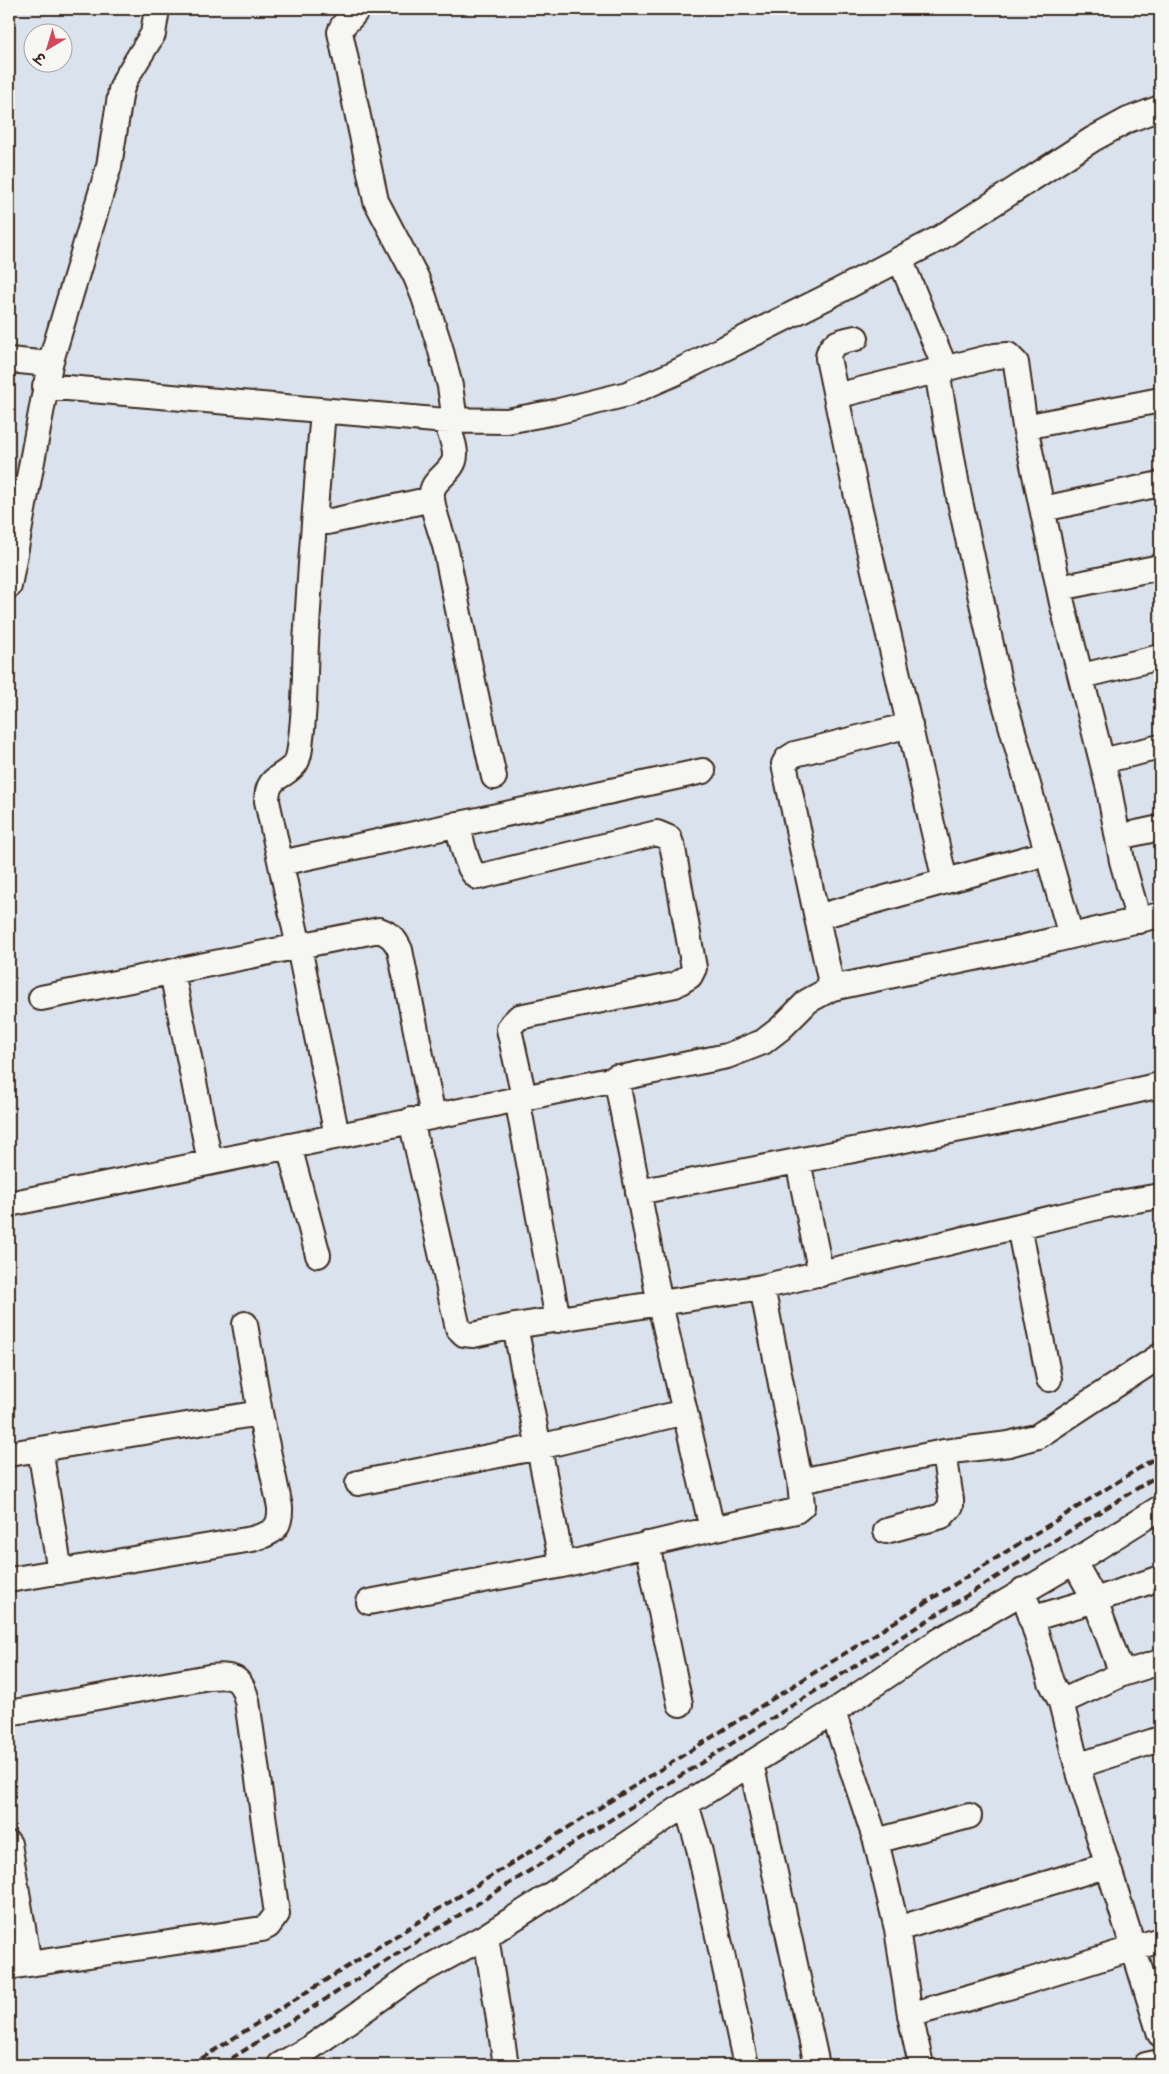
<svg xmlns="http://www.w3.org/2000/svg" width="1169" height="2074" font-family="'Shantell Sans','Playpen Sans Deva',sans-serif">
  <style>
    .lines { fill: none; stroke-linecap: round; stroke-linejoin: round }
    .minor-casing { stroke: #3b2a1e; stroke-width: 28 }
    .minor { stroke: #f6f6f2; stroke-width: 24 }
    .rail { stroke: #3b2a1e; stroke-width: 4; stroke-dasharray: 8 4; stroke-linecap: butt }
  </style>
  <rect width="100%" height="100%" fill="#dae2ed"/>
  <filter id="ink" filterUnits="userSpaceOnUse"><feTurbulence type="fractalNoise" baseFrequency=".02" numOctaves="2"/><feDisplacementMap in="SourceGraphic" scale="10" xChannelSelector="R" yChannelSelector="G"/><feConvolveMatrix kernelMatrix="1 2 1 2 8 2 1 2 1" color-interpolation-filters="sRGB"/></filter>
  <g filter="url(#ink)">
    <g class="lines">
      <defs>
        <path id="minor" d="M357,9C353,19 342,22 340,32L376,201L416,277L424,297L440,347L450,386L455,421
          M900,259L946,370
          M856,338C842,341 829,342 828,358L856,492L945,881
          M9,360L50,364
          M937,372L959,497L1000,686L1071,936
          M45,386L435,420L507,421L555,412L627,394L675,373L827,297L940,238L1093,139L1128,120L1160,108
          M836,396L995,356L1008,355L1016,363L1025,427L1062,603L1109,789L1122,861L1139,921
          M323,411C317,483 311,555 307,627C304,664 306,701 301,738C300,746 300,757 295,764C283,779 267,775 267,801L299,947L337,1136
          M446,421C449,432 458,450 454,461C449,476 429,480 432,499C434,516 442,533 446,550C461,626 477,701 494,777
          M1025,427L1160,400
          M1043,509L1160,484
          M327,522L432,499
          M9,586L50,364L109,166L121,90L126,78L153,34L157,9
          M1060,588L1160,567
          M1082,676L1160,657
          M1102,761L1160,747
          M457,824C461,836 467,873 478,877L657,833L669,838L673,849L694,968L690,976L675,985L519,1017L512,1024L509,1029L524,1097
          M1118,837L1160,828
          M281,863L703,771
          M817,917L1047,853
          M172,972L210,1162
          M832,988L784,764L787,759L795,754L910,725
          M41,998L379,930C390,934 395,939 400,950L433,1116
          M616,1077L660,1304L712,1529
          M517,1098L558,1320
          M411,1120L458,1328L464,1334L473,1335L515,1326L562,1565L712,1529L796,1511L802,1506L800,1481L762,1287
          M289,1146L318,1255
          M798,1161L821,1274
          M638,1192L1017,1118L1160,1085
          M9,1204L727,1056L763,1042L781,1028L808,1001L832,988L1012,950L1160,915
          M1019,1226L1049,1379
          M515,1326L762,1287L1107,1205L1160,1196
          M40,1449L60,1572
          M9,1454L260,1413
          M800,1481L944,1452L1009,1444L1038,1436L1160,1356
          M358,1483L539,1447L685,1412
          M886,1531L942,1516L951,1506V1500L944,1452
          M647,1544L680,1704
          M9,1580L252,1539C272,1533 281,1530 280,1507L260,1413L245,1324
          M1023,1590L1051,1682L1061,1702L1077,1766L1160,2034
          M369,1602L562,1565
          M1031,1619L1095,1600L1074,1562
          M1122,1674L1095,1600L1160,1578
          M1061,1702L1122,1674L1160,1662
          M833,1712L876,1841L897,1929L910,2015L921,2065
          M9,1713L209,1677C233,1675 241,1676 247,1701L277,1914L268,1926L262,1929L9,1967
          M751,1763L817,2065
          M1077,1766L1160,1739
          M686,1804L699,1848L746,2065
          M876,1841L969,1816
          M9,1844L29,1964
          M897,1929L1108,1865
          M486,1936L506,2065
          M910,2015L1022,1983L1160,1940
          M280,2065L310,2048L412,1976L486,1936L566,1885L686,1804L833,1712L937,1642L1074,1562L1160,1508
          M1146,2065L1160,2062"/>
      </defs>
      <use href="#minor" class="minor-casing"/>
      <use href="#minor" class="minor"/>
      <path class="rail" d="M191,2065L1160,1455
        M221,2065L1160,1474"/>
    </g>
  </g>
  <rect width="1169" height="2074" fill="none" stroke="#f6f6f2" stroke-width="30"/>
  <rect x="15" y="15" width="1139" height="2044" fill="none" stroke="#3b2a1e" stroke-width="2" filter="url(#ink)"/>
  <g transform="translate(48 48) rotate(218)"><circle r="24" fill="#f6f6f2" stroke="#aba49d"/>
  <path d="M0-4L9 19L0 12L-9 19Z" fill="#d1495b"/>
  <text y="-8" font-size="14" font-weight="bold" text-anchor="middle" fill="#3b2a1e">उ</text>
  </g>
</svg>
